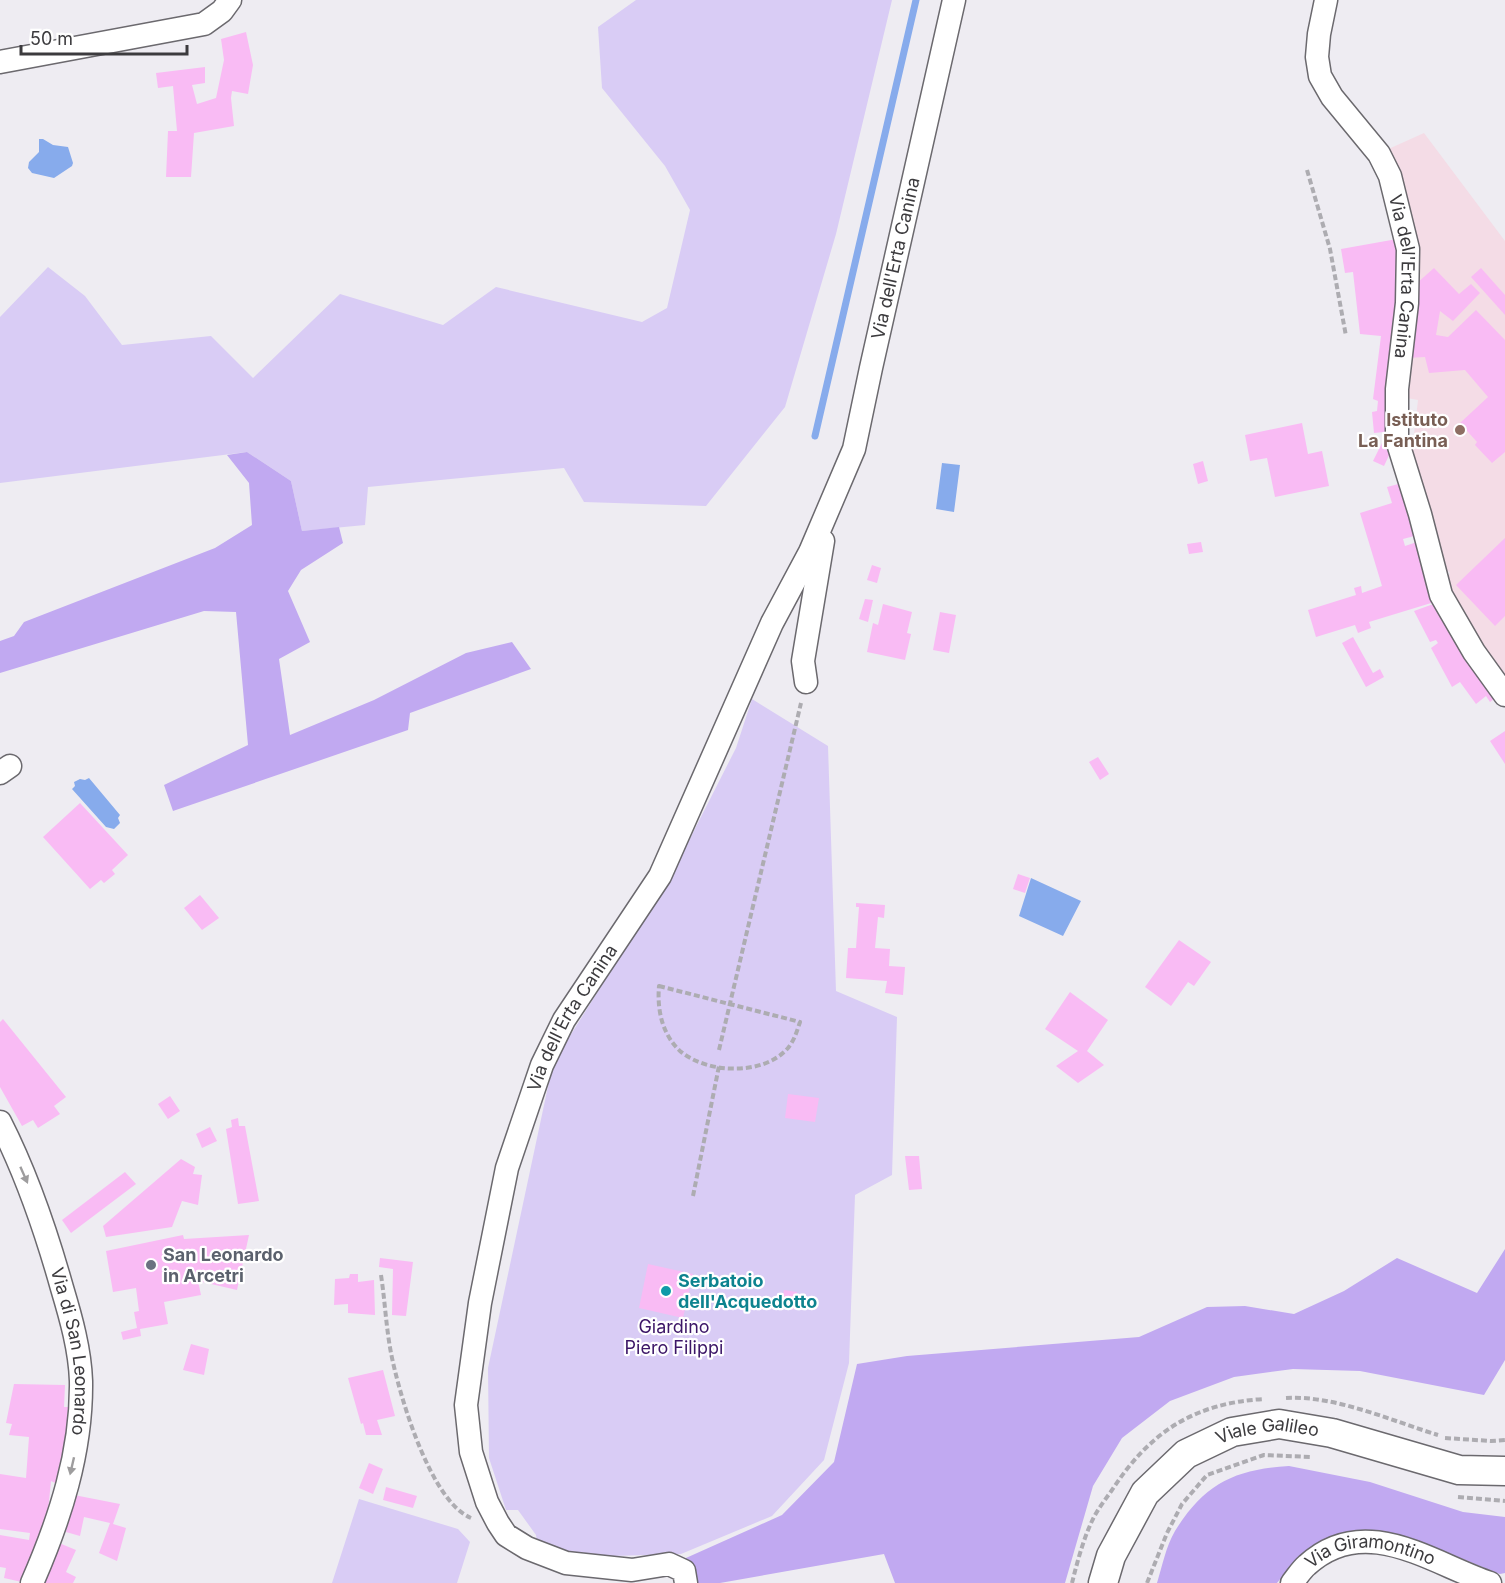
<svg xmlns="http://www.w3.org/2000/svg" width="1505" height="1583" font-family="Inter,sans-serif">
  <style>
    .education { fill: #f4dce6 }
    .green { fill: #d9ccf5 }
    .forest { fill: #c1a9f1 }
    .water { fill: #87abec }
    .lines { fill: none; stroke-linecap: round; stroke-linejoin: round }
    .stream { stroke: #87abec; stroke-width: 7 }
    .building { fill: #f9bbf4 }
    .minor-casing { stroke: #6b696e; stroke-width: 25 }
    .major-casing { stroke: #6b696e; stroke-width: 31 }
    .path { stroke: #adacb1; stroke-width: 4; stroke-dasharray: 6 3; stroke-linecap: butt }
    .minor { stroke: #fff; stroke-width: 22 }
    .major { stroke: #fff; stroke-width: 28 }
    .oneway { fill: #9e9d9e }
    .education-dot { fill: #8d6e63; stroke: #fff; stroke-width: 2 }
    .worship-dot { fill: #6b7280; stroke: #fff; stroke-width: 2 }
    .culture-dot { fill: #0f9aa8; stroke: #fff; stroke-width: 2 }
    .labels { text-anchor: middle; stroke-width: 4.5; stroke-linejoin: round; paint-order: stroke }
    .street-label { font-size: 18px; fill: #3c3b3e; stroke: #fff }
    .education-label { font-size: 18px; font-weight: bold; fill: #785e54; stroke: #fff; text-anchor: end }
    .worship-label { font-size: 18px; font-weight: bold; fill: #5b616d; stroke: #fff; text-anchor: start }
    .culture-label { font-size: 18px; font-weight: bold; fill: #0d838f; stroke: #fff; text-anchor: start }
    .park-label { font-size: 18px; fill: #3c1667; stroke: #fff }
  </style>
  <rect width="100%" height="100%" fill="#eeecf2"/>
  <path class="education" d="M1424,133L1505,241V688L1445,583L1450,573L1444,567L1411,460L1418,400L1401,397L1413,314L1384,151Z"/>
  <path class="green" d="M636,0H892L836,234L785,407L706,506L584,502L564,468L368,487L365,525L302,531L291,481L247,452L0,483V317L48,267L85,296L122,345L211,336L253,378L340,294L443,325L496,287L642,322L667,308L690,210L665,166L602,88L598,27Z
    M752,699L828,746L836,991L897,1017L892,1175L855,1195L849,1363L824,1460L772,1516L681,1554L577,1557L537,1542L536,1535L518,1510H506L489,1458L488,1368L553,1063L674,870L736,748Z
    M359,1499L458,1529L470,1542L457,1583H332Z"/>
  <path class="forest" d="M247,452L291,481L302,531L339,527L343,543L301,570L288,591L310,642L279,659L290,735L374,700L466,653L512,642L531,669L410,713L408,730L173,811L164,785L248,745L236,612L204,611L0,673V641L14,636L24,622L215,548L252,525L249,483L227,455Z
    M1505,1249V1360L1484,1395L1360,1371L1293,1369L1234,1377L1170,1401L1122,1438L1093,1486L1065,1583H895L884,1554L720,1583H680L677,1562L782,1515L834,1462L857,1364L907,1356L1139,1337L1207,1307L1245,1306L1294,1314L1344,1291L1397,1258L1477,1293Z
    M1289,1466L1370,1482L1463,1512L1505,1517V1573L1500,1574C1455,1557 1399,1527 1350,1532C1320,1535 1295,1561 1277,1583H1157C1162,1567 1166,1546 1175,1531C1204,1484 1235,1469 1289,1466Z"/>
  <path class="water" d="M39,139H43L53,145L68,147L73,163L72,166L54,178L32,173L28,168L29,162L39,152Z
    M942,463L960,465L954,512L936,509Z
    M89,778L120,815L118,818L120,823L114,829L106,827L72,789L75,786L74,782L80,779L85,780Z
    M1031,878L1081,901L1063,936L1019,916Z"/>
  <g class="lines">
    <path class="stream" d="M815,436L916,0"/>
  </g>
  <path class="building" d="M246,32L253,65L248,94L232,91L231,98L234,126L194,133L191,177H166L168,131H177L173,86L158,88L156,73L205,67V83L192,85L197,104L216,98L224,60L221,39Z
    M1397,239L1403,284L1394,431L1374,433L1372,412L1377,411L1378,401L1373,399L1381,336L1360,334L1353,272L1345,273L1341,249Z
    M1434,268L1459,294L1471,284L1480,293L1453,321L1440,311L1436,335L1448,337L1476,310L1505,340V452L1492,463L1475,445L1477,442L1460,423L1488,397L1465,370L1429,373L1425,357L1407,358L1416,284Z
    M1481,268L1505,295V315L1471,277Z
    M1302,423L1308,454L1322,451L1329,486L1275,497L1267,458L1250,461L1245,435Z
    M1382,443L1392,449L1384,466L1373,461Z
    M1203,461L1208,481L1198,484L1193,464Z
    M1406,482L1422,534L1403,539L1405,546L1423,540L1441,600L1369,622L1371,628L1358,633L1355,625L1316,637L1308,610L1356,595L1354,588L1361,586L1362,593L1382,586L1360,513L1392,503L1387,487Z
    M1505,538V616L1495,626L1456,585Z
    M1201,542L1203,552L1189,554L1187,544Z
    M872,565L881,568L877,583L867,580Z
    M865,599L873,600L868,622L859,619Z
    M1439,602L1498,696L1490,702L1486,696L1476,704L1460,682L1452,687L1431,648L1438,643L1436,640L1430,642L1414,611Z
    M883,604L912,612L907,633L911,634L905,660L867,652L873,623L878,625Z
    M940,612L956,615L949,653L933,650Z
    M1353,637L1373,673L1380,669L1384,677L1366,687L1342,643Z
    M1505,731V764L1490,741Z
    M1098,757L1109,774L1100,780L1089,762Z
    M80,803L128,855L112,870L115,874L104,883L101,880L90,889L43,837Z
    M1018,874L1030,878L1025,893L1013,889Z
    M200,895L219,918L202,930L184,908Z
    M856,903L885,905L884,918L878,917L875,948L890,949L889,966L905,967L903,995L885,993L887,981L846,978L848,948H856L859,907H856Z
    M1179,940L1211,962L1194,986L1188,982L1171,1006L1145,987Z
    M1070,992L1108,1020L1087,1051L1104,1065L1078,1083L1056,1066L1078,1051L1045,1029Z
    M3,1019L66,1097L54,1106L60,1114L38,1128L33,1120L22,1126L0,1087V1022Z
    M788,1094L819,1098L815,1122L785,1118Z
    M170,1096L180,1111L168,1119L158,1104Z
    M238,1118L239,1126H245L259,1201L238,1204L226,1129L232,1127L231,1120Z
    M210,1127L217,1141L202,1148L196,1134Z
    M905,1156H919L922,1189L909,1190Z
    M181,1159L195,1167L193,1174L202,1175L198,1205L182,1201L172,1227L106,1237L103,1226Z
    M125,1172L136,1184L71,1233L62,1220Z
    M183,1235L184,1239L249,1235L237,1290L198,1281L201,1295L164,1302L168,1324L140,1329L141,1336L123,1340L121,1332L137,1328L134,1312L139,1311L136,1288L113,1292L106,1251Z
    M380,1258L413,1262L406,1316L392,1315L393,1269L379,1267Z
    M648,1264L693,1274L683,1318L639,1308Z
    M350,1274H358V1282L374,1280L375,1315L348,1313V1304L334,1305L335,1279L349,1278Z
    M784,1290L797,1292L794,1310L780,1307Z
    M191,1344L209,1349L204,1375L183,1370Z
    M383,1370L395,1416L377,1420L382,1435H366L363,1423L361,1424L348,1378Z
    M14,1384L65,1385L64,1407H68L64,1479L57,1484L51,1481L48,1511L26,1583L4,1578L6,1568L0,1567V1535L29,1540L30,1533L0,1529V1474L26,1478L29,1437L9,1435L12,1424L6,1423Z
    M369,1463L383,1469L373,1494L359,1488Z
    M386,1487L417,1496L413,1508L383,1500Z
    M74,1495L120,1504L113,1524L126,1528L117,1561L99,1553L110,1523L84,1517L80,1536L66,1532Z
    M59,1543L76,1550L66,1572L76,1577L73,1583H41Z"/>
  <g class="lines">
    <defs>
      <g id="minor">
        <path id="s1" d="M1326,0L1319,34L1317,57L1320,76L1332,97L1379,154L1390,176L1408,249L1407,303L1397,389V440L1420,514L1441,595L1474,652L1505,695"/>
        <path d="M0,62L204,24L222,11L230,0"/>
        <path d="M806,682L803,661L823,541"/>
        <path d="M0,773L10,766"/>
        <path id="s2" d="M0,1122C27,1175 46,1231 62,1288C71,1318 80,1350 81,1381C82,1452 60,1519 32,1583"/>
        <path id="s3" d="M686,1583L684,1571L669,1564L632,1570L566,1563L527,1548L506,1535L498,1523L487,1502L471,1452L466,1405L480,1303L507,1168L542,1065L564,1020L660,876L772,623L810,552L854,449L871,368L954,0"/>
        <path id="s4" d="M1292,1583C1297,1577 1301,1570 1307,1565C1365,1512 1431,1563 1490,1583"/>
      </g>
      <g id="major">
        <path id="s5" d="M1103,1583L1111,1556L1145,1493L1186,1454L1232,1432L1279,1424L1332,1433L1459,1470L1505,1471"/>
      </g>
    </defs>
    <use href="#minor" class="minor-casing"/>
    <use href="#major" class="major-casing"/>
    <path class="path" d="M1307,170L1330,249L1346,336
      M659,986L800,1022C797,1031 794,1041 788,1048C764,1076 707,1074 680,1051C662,1034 657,1010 659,986Z
      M719,1050L801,703
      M693,1196L719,1066
      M381,1275C385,1301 386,1327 391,1353C399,1394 430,1501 471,1518
      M1286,1398C1335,1395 1392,1421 1438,1435
      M1445,1438L1491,1441L1505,1440
      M1458,1497L1505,1501
      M1072,1583C1077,1563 1083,1540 1092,1521C1097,1510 1105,1500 1112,1490C1150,1432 1194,1403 1264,1399
      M1147,1583L1167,1533L1182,1504L1207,1475L1264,1455L1312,1457"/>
    <use href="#minor" class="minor"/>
    <use href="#major" class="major"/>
  </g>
  <defs><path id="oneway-solid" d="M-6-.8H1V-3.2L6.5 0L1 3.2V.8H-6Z" transform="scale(1.5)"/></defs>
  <g class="oneway">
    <use href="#oneway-solid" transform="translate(24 1175) rotate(66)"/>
    <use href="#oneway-solid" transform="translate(72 1466) rotate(103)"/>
  </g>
  <circle class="education-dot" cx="1460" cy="430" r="6"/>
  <circle class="worship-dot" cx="151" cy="1265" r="6"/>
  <circle class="culture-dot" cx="666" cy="1291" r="6"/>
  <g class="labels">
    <g class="street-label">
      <text dy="6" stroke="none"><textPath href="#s3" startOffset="1574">Via dell'Erta Canina</textPath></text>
      <text dy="6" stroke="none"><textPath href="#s1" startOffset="302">Via dell'Erta Canina</textPath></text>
      <text dy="6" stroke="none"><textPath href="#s3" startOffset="742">Via dell'Erta Canina</textPath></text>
      <text dy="6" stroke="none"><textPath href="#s2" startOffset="242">Via di San Leonardo</textPath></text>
      <text dy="6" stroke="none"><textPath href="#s5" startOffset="243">Viale Galileo</textPath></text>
      <text dy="6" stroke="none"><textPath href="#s4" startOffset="92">Via Giramontino</textPath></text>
    </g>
    <g class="education-label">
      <text x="1448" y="426">Istituto<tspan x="1448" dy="21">La Fantina</tspan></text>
    </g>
    <g class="worship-label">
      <text x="163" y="1261">San Leonardo<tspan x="163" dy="21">in Arcetri</tspan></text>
    </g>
    <g class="culture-label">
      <text x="678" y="1287">Serbatoio<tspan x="678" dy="21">dell'Acquedotto</tspan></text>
    </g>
    <g class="park-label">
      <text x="674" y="1333">Giardino<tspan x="674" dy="21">Piero Filippi</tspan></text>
    </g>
  </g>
  <path d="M21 45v9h166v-9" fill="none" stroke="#3c3b3e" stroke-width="3"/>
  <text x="30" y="45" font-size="18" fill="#3c3b3e" stroke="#ffffff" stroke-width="4.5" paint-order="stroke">50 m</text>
</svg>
